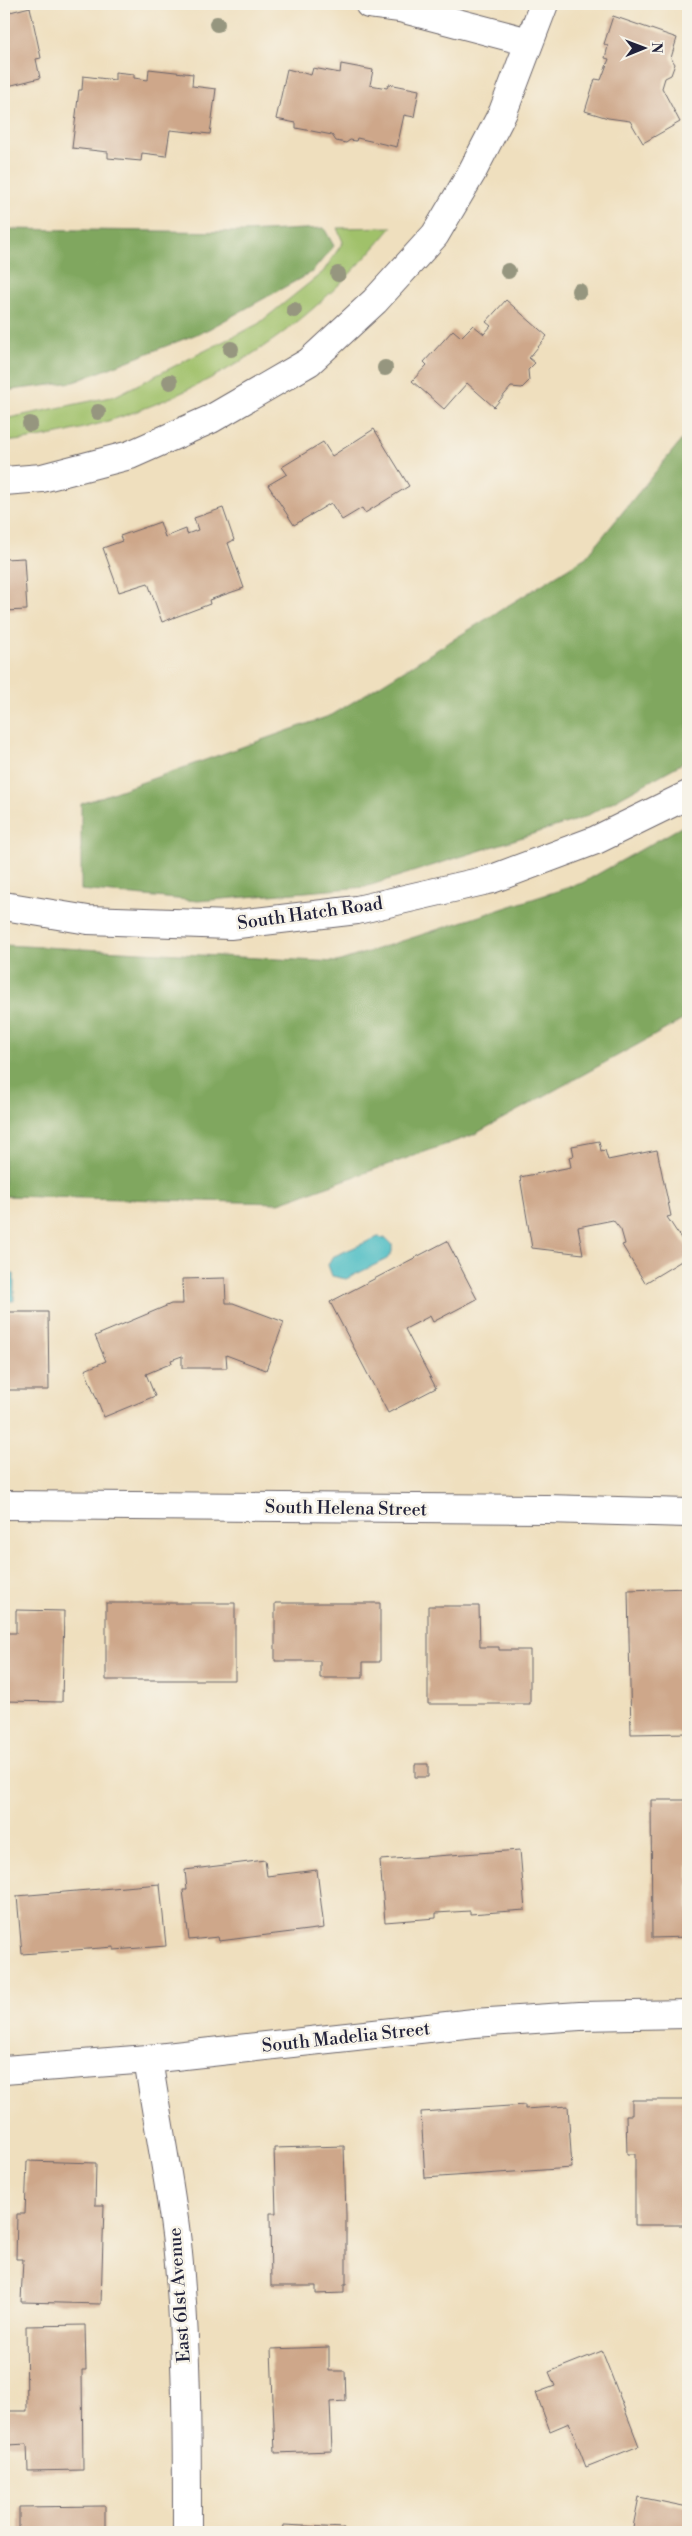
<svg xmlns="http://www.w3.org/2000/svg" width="692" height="2536" font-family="'Libre Bodoni',serif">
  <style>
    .green { fill: #a0c16a; stroke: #617252 }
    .forest { fill: #80a75e; stroke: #51644c }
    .water { fill: #4ebdc4; stroke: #387080 }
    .building { fill: #cea78a }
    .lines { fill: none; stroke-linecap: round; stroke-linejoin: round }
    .minor-casing { stroke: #6a6469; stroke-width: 30 }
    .major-casing { stroke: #6a6469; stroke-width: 30 }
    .minor { stroke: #fff; stroke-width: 28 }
    .major { stroke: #fff; stroke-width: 28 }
    .tree { fill: #96967f }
    .labels { text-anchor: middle; stroke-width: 5; stroke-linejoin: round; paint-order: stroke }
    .street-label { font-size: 18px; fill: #22223b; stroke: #f7f3e8 }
  </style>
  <rect width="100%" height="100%" fill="#f7f3e8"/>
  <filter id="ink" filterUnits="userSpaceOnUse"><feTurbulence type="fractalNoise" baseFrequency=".02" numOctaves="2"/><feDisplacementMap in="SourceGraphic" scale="10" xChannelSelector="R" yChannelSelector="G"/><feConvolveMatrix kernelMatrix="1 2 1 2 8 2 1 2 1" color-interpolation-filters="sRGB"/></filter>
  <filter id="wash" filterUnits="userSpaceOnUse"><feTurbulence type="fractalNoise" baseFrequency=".0096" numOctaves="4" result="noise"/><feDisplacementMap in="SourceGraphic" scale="20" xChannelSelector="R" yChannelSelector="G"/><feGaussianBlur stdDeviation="1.12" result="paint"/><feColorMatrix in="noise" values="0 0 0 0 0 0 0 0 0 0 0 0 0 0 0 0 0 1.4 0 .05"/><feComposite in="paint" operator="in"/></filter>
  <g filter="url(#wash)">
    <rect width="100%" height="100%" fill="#efdfbe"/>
    <path class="green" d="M392,227C362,263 329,297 292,326C214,387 103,434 4,442V419L115,396L258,324L323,272L343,242L337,228Z"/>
    <path class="forest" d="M324,228L334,246L312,272L207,330L74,382L4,391V229L243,232Z
      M688,432V760L583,818L365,887L198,901L81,890V804L332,715L586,557Z
      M688,823V1017L473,1135L279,1203L4,1196V945L337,962L582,883Z"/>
    <path class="water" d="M378,1237L386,1238L392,1244V1252L387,1259L346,1279L332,1276L328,1265L332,1257Z
      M4,1274H14V1301H4Z"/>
    <g id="blocks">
      <path class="building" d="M4,4H8L10,12L30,7L41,58L36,59L40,78L4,87Z
        M613,16L677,38L671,58L675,64L671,75L665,78L662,88L680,122L643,143L630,121L608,118L585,111L595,79L601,80L609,59L605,58L608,46L604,44Z
        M341,64L373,70L370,85L387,88L389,84L419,90L414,117L404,115L397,147L357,138L356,141L350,140L346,143L336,141L332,135L296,128V123L276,119L287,69L311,75L313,68L340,73Z
        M149,69L193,74L192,86L216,89L210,134L170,130L166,156L142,153L141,161L108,158V152L72,148L79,90H82L83,76L115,80V72L134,74V78L148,80Z
        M506,300L547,336L529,358L535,363L528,370L529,381L522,388L511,387L494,407L467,383L444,409L412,381L427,365L424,362L453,330L461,337L473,325L484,334L491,326L486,322Z
        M374,429L409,486L365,513L362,508L342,520L331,503L294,525L268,485L287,474L282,467L323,442L332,456Z
        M223,508L234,540L228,543L244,588L209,600L210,604L162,622L148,583L119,592L103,548L122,541L120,536L160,522L165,537L186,529L187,534L198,530L194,518Z
        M24,558L27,610L4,611V559Z
        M599,1141L601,1151L605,1150L608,1160L657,1150L671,1216L667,1217L688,1249V1257L645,1283L622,1245L625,1244L621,1230L613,1220L578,1227L583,1254L532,1248L520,1177L571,1167L569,1157L574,1156L572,1146Z
        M447,1241L477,1299L433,1322L430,1316L405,1329L436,1388L388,1413L330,1302Z
        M225,1278L226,1303H233L284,1322L266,1370L226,1355L227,1368H182V1356L171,1360L172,1363L146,1374L155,1396L104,1417L85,1370L106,1361L95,1336L171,1304H183L182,1279Z
        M4,1312H48L49,1390H4Z
        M688,1588V1640H686L688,1733L631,1734L628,1590Z
        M106,1603H235V1680H106Z
        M275,1603H380V1662H363V1678H320V1661H275Z
        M428,1606H479L480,1647H499V1650H530V1704H428Z
        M16,1610L64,1611L62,1702L4,1701V1633H16Z
        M415,1764H428V1777H415Z
        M651,1800H688V1937L652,1938Z
        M520,1850L525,1910L470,1914V1911L436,1913V1918L385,1922L380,1860Z
        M265,1860L267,1876L317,1870L324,1928L219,1941L218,1937L189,1940L183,1890H187L185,1870Z
        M160,1884L166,1946L114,1950V1947L22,1954L17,1896Z
        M632,2100H688V2225H635V2154H627L626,2115H632Z
        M525,2105V2109L568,2106L572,2168L425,2178L421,2112Z
        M344,2146L346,2215V2285H344V2293L316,2294V2286H271L270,2213H276L274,2148Z
        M27,2161L96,2163L95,2205H104L101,2304L21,2302L23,2259H16L17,2214H25Z
        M85,2325L86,2370H82L83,2470L28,2471L27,2444L8,2445V2411H27L26,2326Z
        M329,2347V2371H345L346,2401L330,2402L332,2451L275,2453L271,2349Z
        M602,2351L639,2446L586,2467L569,2423L550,2431L536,2393L555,2386L549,2372Z
        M639,2497L688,2507V2532H632Z
        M105,2506V2532H19V2507Z
        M284,2525L344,2528V2532H283Z"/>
    </g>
  </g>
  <g filter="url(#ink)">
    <use href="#blocks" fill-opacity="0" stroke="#6a6469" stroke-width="1"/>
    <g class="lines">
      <defs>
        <path id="minor" d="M369,4L400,8L529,42
          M4,481L42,478L130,455L211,419L309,362L375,301L435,235L471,174L503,112L544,4
          M4,1505L547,1509L688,1513
          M148,2059C157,2120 170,2182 177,2243C187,2339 187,2436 187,2532
          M4,2070L148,2059L474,2023L580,2016L688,2014"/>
        <path id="major" d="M4,906L88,920L230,925L357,910L492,879L596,840L688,795"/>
      </defs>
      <use href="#minor" class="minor-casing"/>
      <use href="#major" class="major-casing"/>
      <use href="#minor" class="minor"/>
      <use href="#major" class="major"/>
    </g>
    <g class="tree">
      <circle cx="217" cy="24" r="8"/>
      <circle cx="508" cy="271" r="8"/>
      <circle cx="338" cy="274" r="8"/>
      <circle cx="579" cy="291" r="8"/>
      <circle cx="294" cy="310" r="8"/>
      <circle cx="231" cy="349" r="8"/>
      <circle cx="385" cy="368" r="8"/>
      <circle cx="170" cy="382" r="8"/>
      <circle cx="98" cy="412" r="8"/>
      <circle cx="30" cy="424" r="8"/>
    </g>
  </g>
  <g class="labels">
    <g class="street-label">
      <text transform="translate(310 913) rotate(-8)" y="6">South Hatch Road</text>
      <text transform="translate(346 1508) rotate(1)" y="6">South Helena Street</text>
      <text transform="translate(346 2037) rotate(-6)" y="6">South Madelia Street</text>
      <text transform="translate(179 2295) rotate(-94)" y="6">East 61st Avenue</text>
    </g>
  </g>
  <rect width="692" height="2536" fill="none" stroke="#f7f3e8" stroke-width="20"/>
  <g transform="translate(644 48) rotate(89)" stroke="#f7f3e8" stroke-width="4" paint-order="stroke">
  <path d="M0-4L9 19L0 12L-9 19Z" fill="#22223b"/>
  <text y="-8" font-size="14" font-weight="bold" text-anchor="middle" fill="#22223b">N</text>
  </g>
</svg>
